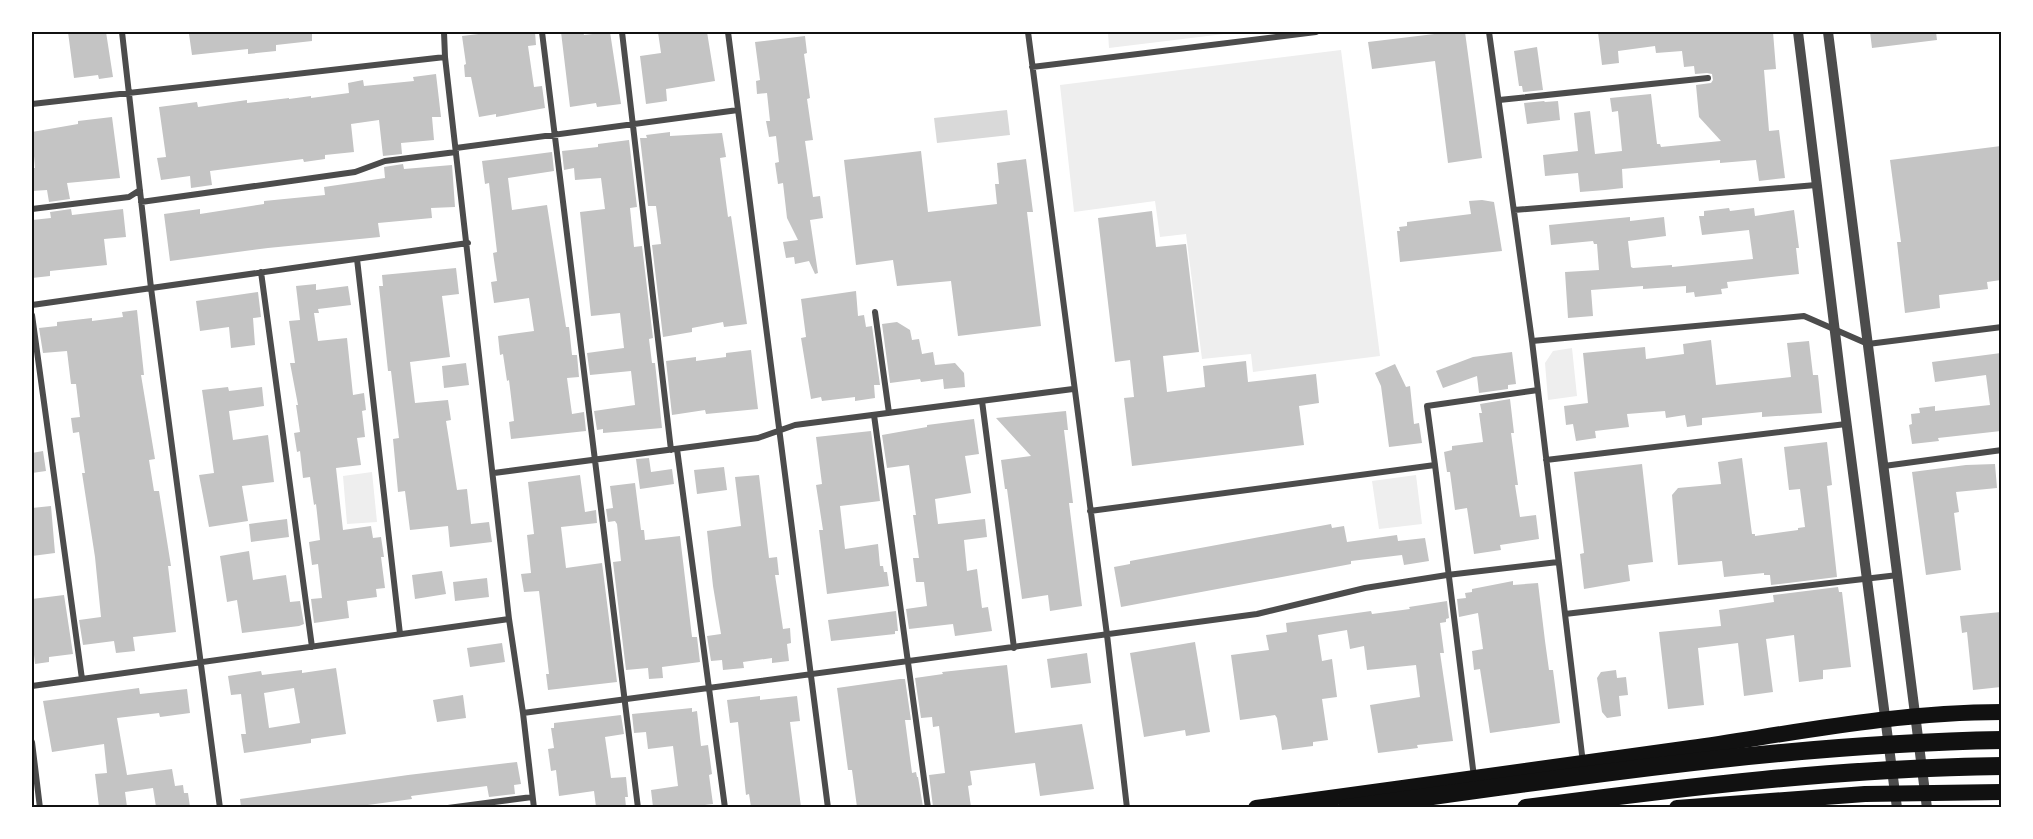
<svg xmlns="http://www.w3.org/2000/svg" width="2033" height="839" font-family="Mulish,sans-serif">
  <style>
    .green { fill: #eee }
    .water { fill: #d9d9d9 }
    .building { fill: #c4c4c4; fill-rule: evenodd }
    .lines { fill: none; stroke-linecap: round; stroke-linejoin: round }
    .minor { stroke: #4c4c4c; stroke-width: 6 }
    .tertiary { stroke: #4c4c4c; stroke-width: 10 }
    .trunk { stroke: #111; stroke-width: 16 }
    .motorway { stroke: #111; stroke-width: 18 }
    .neatline { fill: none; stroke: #111; stroke-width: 2 }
  </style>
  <rect width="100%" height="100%" fill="#fff"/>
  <path class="green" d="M1108,32H1240L1109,48Z
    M1341,50L1380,356L1253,372L1251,354L1202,359L1186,234L1160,237L1155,201L1074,212L1060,85Z
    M1572,348L1577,396L1548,400L1545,363L1553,351Z
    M372,472L377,522L347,524L343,476Z
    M1416,475L1422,524L1379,529L1372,481Z"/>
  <path class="water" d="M1007,110L1010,135L937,143L934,118Z"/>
  <path class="building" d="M68,32H106L113,77L99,79L98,75L74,78Z
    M209,32H312V41L276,45V51L248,54V49L192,55L189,34Z
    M495,32H535L536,45L528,46L534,87L542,86L545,108L496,117V114L479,117L471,77H465L464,65L466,64L462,36Z
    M561,32H583L584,35L610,32L621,104L597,107L596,103L570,107Z
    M658,32H707L715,81L666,89L667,101L646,104L640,56L661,53Z
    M1451,32H1465L1482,158L1448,163L1435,61L1372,69L1368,42Z
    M1598,32H1773L1776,69L1764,70L1769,131L1779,130L1785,178L1759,181L1756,160L1720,163V160L1622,169L1623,188L1605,190L1580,192L1578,173L1545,176L1543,155L1578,151L1574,113L1590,111L1595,154L1622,151L1618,111L1612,112L1610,98L1651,94L1657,144H1660L1661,147L1721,141L1699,117L1696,85L1711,83L1713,80L1712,74L1707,73L1695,74L1694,66L1684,67L1682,51L1656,53L1655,46L1618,51L1619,63L1602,65Z
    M1870,32H1936L1937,40L1872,48Z
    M805,36L807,53L804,54L810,98L807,99L813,140L805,141L813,197L820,196L823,218L810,220L818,273L815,274L809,261L795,264L794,257L786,258L783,242L798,240L787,218L783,183L778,184L775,163L779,162L776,136L769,137L766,121H770L767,93L757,94L756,81L760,80L755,42Z
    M1537,47L1543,90L1523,92L1522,86H1519L1514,51Z
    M436,74L441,117H432L434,140L401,143L402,154L383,156L379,120L351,124L354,152L325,155V159L304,162L303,159L210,171L212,185L191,188L190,176L161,180L157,158L166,157L159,107L197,102L198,107L247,100V103L289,98V99L311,96V98L349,93L348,83L363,80L364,86L414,81L413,77Z
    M1544,101L1545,102L1558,101L1560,120L1527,124L1524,103Z
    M112,117L120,178L67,183L70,199L49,202L47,190L32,191V168H35L32,132L78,124V121Z
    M670,132V136L722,133L726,157L720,158L728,217L731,216L747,324L724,327L723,322L692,328V332L663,337L652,245L661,244L656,206H648L640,138H647L646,135Z
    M629,140L637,207L630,208L634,247L642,246L653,338L649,339L652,363H655L662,428L603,433V429L597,430L594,411L635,405L631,371L590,375L587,353L624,348L620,313L591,316L580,212L605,209L601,178L575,180L574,168L564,170L562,151L598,147V144Z
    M2001,146V280L1987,282L1988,289L1939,295L1940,308L1905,313L1897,242H1901L1890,160Z
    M921,151L928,212L997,204L995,184H999L997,163L1026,159L1033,212H1027L1041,326L958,336L951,281L897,286L893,260L856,265L844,160Z
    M552,152L554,171L508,178L512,210L547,205L566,327H569L572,355H577L579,377L567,378L572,414L584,412L586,431L511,439L509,422L514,421L509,380L507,381L503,354L500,355L498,336L534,331L529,298L494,303L491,282L497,281L493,253L497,252L489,183L485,184L482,161Z
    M403,164L404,169L452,165L455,207L431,208L432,218L378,223L380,237L268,248L170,261L164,214L200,209V214L264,204V201L325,195L324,187L385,178L384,167Z
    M1482,200L1494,202L1502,251L1400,262L1397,231H1400L1399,227L1407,226V222L1471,214L1469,201Z
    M1729,208L1730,211L1754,208L1755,216L1794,210L1799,248H1796L1799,274L1727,282L1728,288L1721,289L1722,294L1695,297L1694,292L1686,293V286L1643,289V286L1591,290L1593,316L1568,318L1565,272L1599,270L1597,244H1594L1593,241L1551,245L1549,225L1630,217V221L1664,217L1666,236L1628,241L1631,267L1633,268L1672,265V267L1753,259L1749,230L1702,235L1699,216H1704V211Z
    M71,209L72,215L123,209L126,237L104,239L107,265L50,271V276L32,278V220L51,218L50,212Z
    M1152,211L1156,247L1186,244L1199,352L1163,356L1167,392L1205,387L1203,366L1246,361L1248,382L1316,374L1319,403L1299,406L1304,445L1132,466L1124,398L1134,397L1130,360L1115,362L1098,218Z
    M456,268L459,294L442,296L450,357L410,362L415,403L448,400L451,420L446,421L457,490L467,489L471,524L489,522L492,542L450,547L448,526L410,530L405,491L398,492L393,439L399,438L391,371H388L379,286H383L382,275Z
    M316,284V290L348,286L351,305L318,309L319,313H314L318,341L347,338L353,395L364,393L366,410L362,411L365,437L357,438L361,465L336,468L343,530L371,526L373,538L381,537L384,557H381L385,588L376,589L377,597L347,601L349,618L314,623L311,599L322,598L318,564L312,565L309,542L320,540L316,504L314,505L310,477L303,478L300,451L297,452L294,433L300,432L296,405H298L290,363H295L289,321L300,320L296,286Z
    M856,291L858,316L864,315L866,327L872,326L880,385H874L875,398L855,401V397L822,401L821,397L811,399L801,338L806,337L801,299Z
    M258,292L261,317L253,318L255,345L231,348L229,327L200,331L196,301Z
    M137,310L144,375H141L155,459L149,460L154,491H159L171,566H168L176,632L133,637L135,651L116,653L114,641L83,645L79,620L101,617L95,557L82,473H85L79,432L73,433L71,418L80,417L76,384H71L67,351L43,353L39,328L57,326V322L92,318V321L123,317L122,312Z
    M897,322L910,330L912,340L919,339L922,354L933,352L935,365L955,363L964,373L965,387L944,389L943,379L921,382L920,379L890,383L882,324Z
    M1711,340L1716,385L1791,377L1787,343L1809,341L1813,375H1818L1822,413L1762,417V412L1702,418V425L1687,427L1685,415L1666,418L1665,411L1627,414L1629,427L1595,431L1596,438L1576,441L1573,424L1566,425L1564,406L1588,403L1583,353L1645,347L1646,359L1684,354L1683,344Z
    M751,350L758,409L706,414L705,410L672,415L666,361L696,357V361L726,357V353Z
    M1512,352L1516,384L1508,385V389L1479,393L1477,376L1443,388L1436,371L1473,357Z
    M2001,353V431L1938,438L1939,441L1912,444L1909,425L1912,424L1911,414L1920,413L1919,408L1935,406V411L1990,405L1986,375L1935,382L1932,362Z
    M466,363L469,385L444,388L442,366Z
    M1395,364L1406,387L1410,386L1414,424L1419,423L1422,443L1389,447L1381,386L1375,373Z
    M228,387L229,391L262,387L264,406L229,411L233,440L268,435L274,482L242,486L248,521L209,527L199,475L214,473L202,390Z
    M1510,399L1514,433H1511L1518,485H1515L1520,517L1536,515L1539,539L1500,545L1501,550L1474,554L1467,508L1455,510L1450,472H1447L1444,452L1452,450V446L1483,442L1479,413H1482L1480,404Z
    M1066,411L1068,430H1064L1073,503H1069L1082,606L1050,611L1048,595L1022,599L1007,489H1005L1001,460L1031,456L996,418Z
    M974,419L979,454L965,456L971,493L935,499L938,524L985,519L987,537L964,540L967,571L977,569L982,608L988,607L992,631L955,636L953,624L909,629L906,609L927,606L924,582H916L913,558H919L913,515H916L909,465L887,468L882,435L927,427V425Z
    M871,431L880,501L840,506L845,549L878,544L880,566H883L884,572H887L889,586L827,594L819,530H823L816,485L822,484L816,437Z
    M1827,442L1832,485L1827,486L1837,577L1771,585L1770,575H1764V573L1724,577L1722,561L1678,565L1672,495L1678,488L1721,484L1718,462L1742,458L1752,534H1755V536L1798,530V528L1805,527L1800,489L1789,490L1784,447Z
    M43,451L46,471L32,473V453Z
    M649,458L651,472L672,469L674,484L640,489L636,459Z
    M1642,464L1653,562L1628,565L1630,581L1584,589L1580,554L1584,553L1574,472Z
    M1995,464L1997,488L1956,492L1959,512L1954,513L1961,570L1926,575L1912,472L1966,465Z
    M724,467L727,490L697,494L694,470Z
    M580,475L585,512L596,510L597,523L561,527L566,568L602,563L617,682L548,690L546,674H549L539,591L524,592L521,574L531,573L527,535L534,534L528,482Z
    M759,475L769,558L777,557L779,575H775L783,629L790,628L791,643L787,644L789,661L772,663V658L743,662L744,668L723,670L722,660L711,661L707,636L721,634L713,586L707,531L741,526L735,477Z
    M635,483L641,530H644L645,540L680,536L692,637H697L700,662L662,667L663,678L649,679L648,668L626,670L613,562L621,561L617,524L615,521L608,522L606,509L613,508L610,486Z
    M51,506L55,553L32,556V508Z
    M287,519L289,537L251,542L249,524Z
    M1331,524L1332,528L1344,526L1347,542L1397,535L1398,541L1425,538L1429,561L1404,565L1402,555L1351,561V564L1121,607L1114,567L1130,564V561Z
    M249,551L253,580L286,575L290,602L300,601L304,624L299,626L242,633L237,600L227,602L220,556Z
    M442,571L446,594L415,599L412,575Z
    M487,578L489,597L455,601L453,582Z
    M1513,581V585L1538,583L1545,641L1549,670H1553L1560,723L1490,733L1480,669L1474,670L1472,651L1483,649L1478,613L1459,617L1457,599L1466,598L1465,593L1472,592V589Z
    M1838,587L1839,592H1842L1851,667L1823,670V679L1799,682L1794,635L1766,639L1773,692L1744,696L1738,643L1698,648L1704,705L1668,709L1659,632L1721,626L1719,610L1774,602L1773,595Z
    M64,595L73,654L49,657V662L35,664L32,636V599Z
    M1447,601L1449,618L1446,619V622L1440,623L1444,653H1440L1453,741L1417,745L1418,748L1378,753L1370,705L1420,697L1416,665L1367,670L1364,646L1350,649L1347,630L1318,635L1322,661L1332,659L1337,697L1322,699L1328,740L1313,742V746L1282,750L1277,718L1275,715L1240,720L1231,655L1269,650L1266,635L1287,632L1286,623L1371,611L1372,614L1410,609L1409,607Z
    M896,611L898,631H895V634L831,641L828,620Z
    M2001,612V687L1973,690L1967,632L1962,633L1960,616Z
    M1195,642L1210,732L1186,736L1185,730L1144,737L1130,653Z
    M502,643L505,662L470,667L467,648Z
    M1087,653L1091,683L1051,688L1047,659Z
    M1007,665L1015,733L1082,724L1094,789L1040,796L1035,763L970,771L972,785L968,786L971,807H933L929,775L945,773L939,726L933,727L932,717L921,718L915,678L943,674L942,672Z
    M336,668L346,734L311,739V743L244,753L241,734H246L241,694L231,695L228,676L261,671L262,675L302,670V673ZM294,688L300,723L269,728L264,693Z
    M1616,670L1617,678L1626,677L1628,695L1619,696L1621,716L1607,718L1602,712L1597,678L1601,672Z
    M900,679H905L911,720H905L912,773L916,772L917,777H918L923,807H857L852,770H848L837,688Z
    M139,688L140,694L187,689L190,713L160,717L159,713L117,718L127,775L172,769L175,786L183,785L184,793H188L190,807H156L153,788L125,792L127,807H99L95,774L107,773L104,744L52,752L43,701Z
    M463,695L466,718L437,722L433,700Z
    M760,696V700L797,696L800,721L790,722L801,807H751L749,794L746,795L738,722L730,723L727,700Z
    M692,708V712L697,711L701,746L708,745L712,774L709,775L713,804L688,807H653L651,790L678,786L673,746L648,749L646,732L634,733L632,714Z
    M621,715L624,734L605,737L611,778L626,777L628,797H625L626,807H596L594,791L559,796L556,770L551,771L548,749L554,748L551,728H554V723Z
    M517,762L521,784L514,785L515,794L489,797L487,786L411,796L412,799L353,807H241L240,799L408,775Z"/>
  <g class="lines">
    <path class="minor" d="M122,32L151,288L220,808
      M444,32L445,57L509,619L523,713L534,808
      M542,32L638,808
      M622,32L671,450
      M728,32L828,808
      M1028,32L1107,635L1127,808
      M1489,32L1532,341L1583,763
      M1032,67L1316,32
      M1499,100L1708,78
      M32,104L445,57
      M456,148L738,110
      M141,202L355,172L385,161L456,152
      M32,209L129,197L140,190
      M1514,210L1816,185
      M357,259L400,634
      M261,272L312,647
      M32,305L468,243
      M875,312L889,413
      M32,315L82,679
      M1532,341L1804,316L1868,344L2002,327
      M982,401L1014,648
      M874,415L928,808
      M677,449L725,808
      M1546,460L1846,424
      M1435,465L1474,777
      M1884,466L2002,450
      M494,473L758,438L795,425L1073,389
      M1090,511L1435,465L1427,406L1538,390
      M1565,614L1898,575
      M32,686L509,619
      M523,713L1257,614L1365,588L1447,575L1558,562
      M32,742L40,808
      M448,808L532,797"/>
    <path class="tertiary" d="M1798,32L1842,389L1897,808
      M1828,32L1927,808"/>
    <path class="trunk" d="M1256,808C1401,788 1546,769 1691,748C1794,733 1897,712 2002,712
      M1677,808L1865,794L2002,792"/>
    <path class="motorway" d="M1347,808C1565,778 1781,744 2002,740
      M1526,808C1684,787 1842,768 2002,766"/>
  </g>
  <rect width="2033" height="839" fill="none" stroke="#ffffff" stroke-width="66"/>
  <rect x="33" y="33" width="1967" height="773" class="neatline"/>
</svg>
